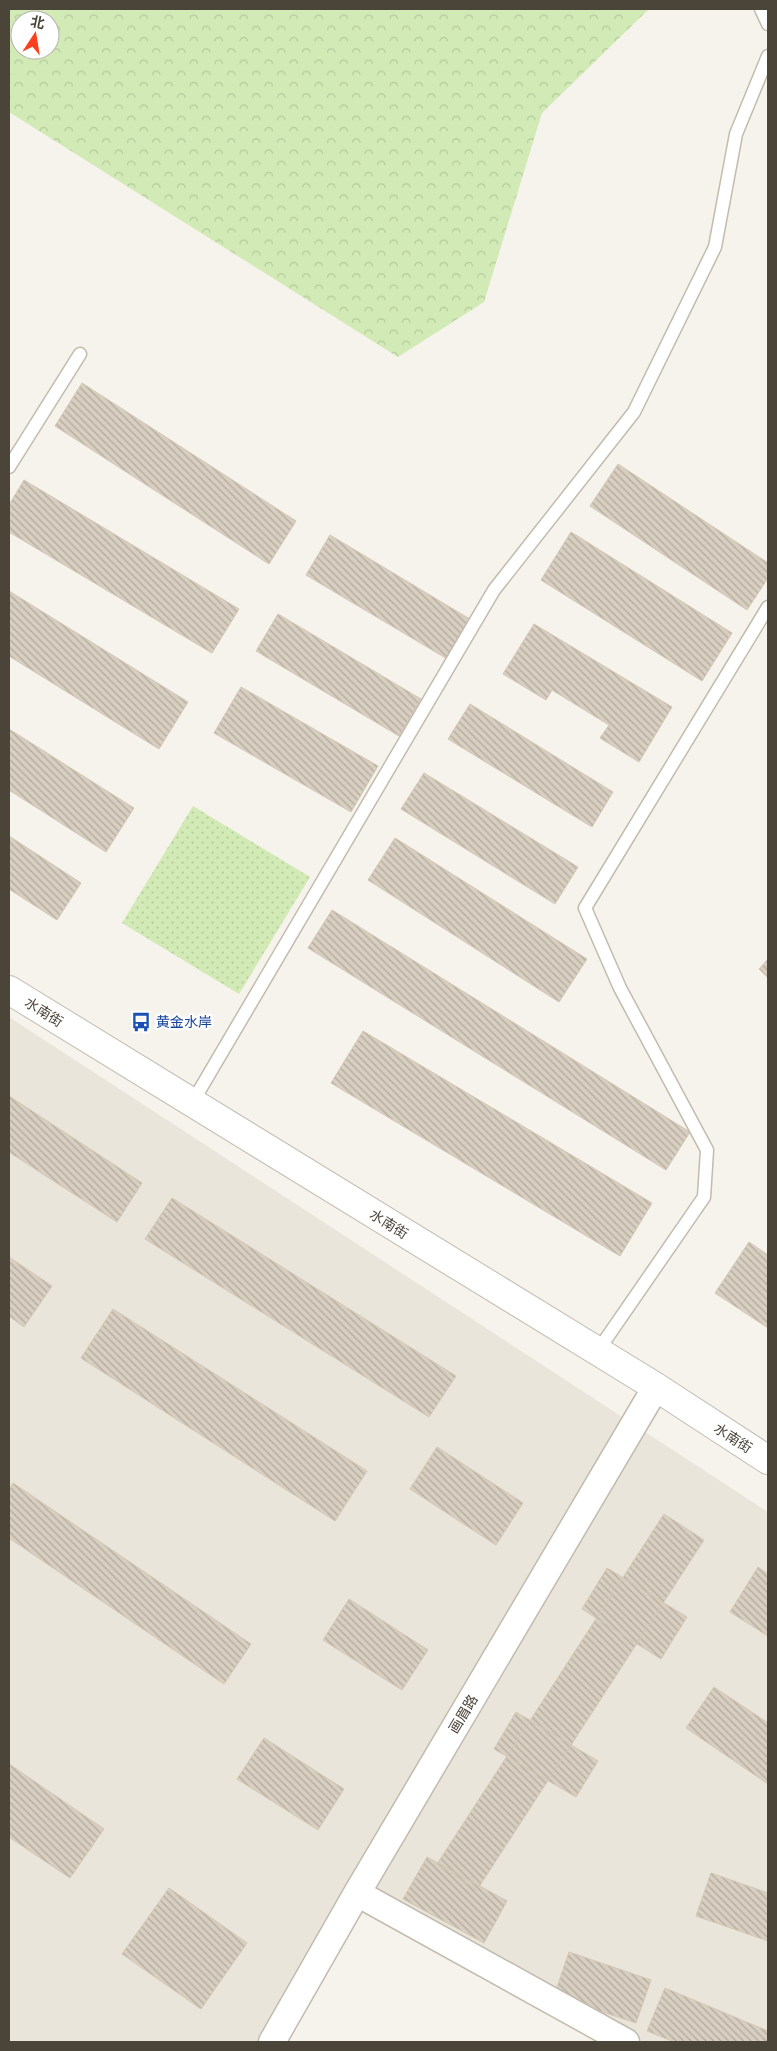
<svg xmlns="http://www.w3.org/2000/svg" width="777" height="2051" font-family="'Titillium Web','Noto Sans SC',sans-serif">
  <style>
    .residential { fill: #eae5da }
    .grass { fill: url(#grass-dots) }
    .forest { fill: url(#forest-crowns); fill-rule: evenodd }
    .building { fill: url(#building-back-hatch); stroke: #d3c7b4 }
    .lines { fill: none; stroke-linecap: round; stroke-linejoin: round }
    .service-casing { stroke: #c2bbae; stroke-width: 15 }
    .minor-casing { stroke: #c2bbae; stroke-width: 29 }
    .tertiary-casing { stroke: #c2bbae; stroke-width: 30 }
    .service { stroke: #fff; stroke-width: 12 }
    .minor { stroke: #fff; stroke-width: 26 }
    .tertiary { stroke: #fff; stroke-width: 28 }
    .labels { text-anchor: middle; stroke-width: 4.5; stroke-linejoin: round; paint-order: stroke }
    .street-label { font-size: 14px; fill: #4b4439; stroke: #fff }
    .transit-label { font-size: 14px; fill: #164399; stroke: #fff; text-anchor: start }
  </style>
  <defs>
    <pattern id="grass-dots" width="8" height="8" patternUnits="userSpaceOnUse" patternTransform="scale(1.25)"><rect width="8" height="8" fill="#d2eab5"/><path d="M2 2h.1M6 6h.1" fill="none" stroke="#b6ca9c" stroke-width="1.8" stroke-linecap="round"/></pattern>
    <pattern id="forest-crowns" width="20" height="18" patternUnits="userSpaceOnUse" patternTransform="scale(1.25)"><rect width="20" height="18" fill="#d2eab5"/><path d="M2 6a3 3 0 1 1 6 0M12 15a3 3 0 1 1 6 0" fill="none" stroke="#b6ca9c"/></pattern>
    <pattern id="building-back-hatch" width="6" height="6" patternUnits="userSpaceOnUse" patternTransform="scale(1.25)"><rect width="6" height="6" fill="#d8cfc1"/><path d="M-1 5l2 2M0 0l6 6M5-1l2 2" fill="none" stroke="#b1aa9e"/></pattern>
  </defs>
  <rect width="100%" height="100%" fill="#f6f3ec"/>
  <path class="residential" d="M9,1017L768,1512V2042H626L357,1893L272,2042H9Z"/>
  <path class="grass" d="M193,806L310,877L239,994L122,923Z"/>
  <path class="forest" d="M9,9H649L542,113L484,302L398,357L9,112ZM20,20H50V50H20Z"/>
  <path class="building" d="M82,383L296,521L269,564L55,426Z
    M618,464L768,563V578L747,610L590,506Z
    M24,480L239,609L212,653L9,532V505Z
    M571,532L732,633L702,681L541,580Z
    M330,535L473,621L449,660L306,575Z
    M9,591L188,702L159,749L9,656Z
    M278,614L421,699L399,736L256,651Z
    M534,624L672,707L639,762L600,738L609,725L552,690L546,700L503,674Z
    M241,687L378,766L351,812L214,733Z
    M470,704L613,792L592,827L448,739Z
    M9,729L134,808L106,852L9,790Z
    M424,773L578,867L555,904L401,809Z
    M9,836L81,883L57,920L9,889Z
    M395,838L587,959L559,1002L368,880Z
    M332,910L690,1132L666,1170L308,948Z
    M768,959V978L759,969Z
    M363,1031L652,1203L620,1256L331,1083Z
    M9,1096L142,1183L117,1222L9,1152Z
    M172,1198L456,1376L429,1417L145,1239Z
    M749,1242L768,1255V1328L715,1293Z
    M9,1257L52,1286L24,1327L9,1316Z
    M113,1309L367,1471L335,1521L81,1358Z
    M437,1447L523,1503L496,1545L410,1489Z
    M13,1483L251,1644L224,1684L9,1538V1490Z
    M664,1514L704,1540L477,1890L437,1864Z
    M758,1567L768,1574V1636L730,1612Z
    M607,1568L687,1617L661,1659L582,1609Z
    M349,1599L428,1650L402,1690L323,1640Z
    M714,1687L768,1723V1784L686,1728Z
    M516,1712L598,1761L576,1797L494,1749Z
    M264,1738L344,1789L318,1830L237,1779Z
    M9,1764L104,1829L70,1878L9,1837Z
    M427,1857L507,1901L484,1943L403,1899Z
    M711,1873L768,1893V1941L696,1916Z
    M169,1888L247,1943L201,2009L122,1954Z
    M569,1952L651,1980L636,2023L554,1996Z
    M665,1988L768,2031V2042H674L647,2031Z"/>
  <g class="lines">
    <defs>
      <path id="service" d="M761,9L768,24
        M9,467L80,354
        M192,1103L494,590L634,412L715,247L736,134L768,56
        M597,1352L704,1197L707,1150L620,988L585,908L768,607"/>
      <path id="minor" d="M357,1893L626,2042
        M272,2042L357,1893L656,1387"/>
      <path id="tertiary" d="M9,990L656,1387L768,1460"/>
    </defs>
    <use href="#service" class="service-casing"/>
    <use href="#minor" class="minor-casing"/>
    <use href="#tertiary" class="tertiary-casing"/>
    <use href="#service" class="service"/>
    <use href="#minor" class="minor"/>
    <use href="#tertiary" class="tertiary"/>
  </g>
  <defs>
    <symbol id="bus-bare" viewBox="-9 -9 18 18"><path d="M-5-6H5V4H4V6H2V4H-2V6H-4V4H-5ZM-3.5-4V0h7V-4ZM-3.5 1.2v1.5H-2V1.2ZM2 1.2v1.5H3.5V1.2Z" fill="#1a4fb4" stroke="#fff" stroke-width="2.5" paint-order="stroke"/></symbol>
  </defs>
  <g fill-rule="evenodd">
    <use href="#bus-bare" x="127" y="1008" width="28" height="28"/>
  </g>
  <g class="labels">
    <g class="street-label">
      <text transform="translate(44 1012) rotate(32)" y="5">水南街</text>
      <text transform="translate(389 1224) rotate(32)" y="5">水南街</text>
      <text transform="translate(733 1438) rotate(33)" y="5">水南街</text>
      <text transform="translate(463 1714) rotate(-59)" y="5">画眉路</text>
    </g>
    <g class="transit-label">
      <text x="156" y="1027">黄金水岸</text>
    </g>
  </g>
  <rect width="777" height="2051" fill="none" stroke="#4b4439" stroke-width="20"/>
  <g transform="translate(35 35) rotate(12)"><circle r="24" fill="#ffffff" stroke="#b7b4b0"/>
  <path d="M0-4L9 19L0 12L-9 19Z" fill="#fc3f1d"/>
  <text y="-8" font-size="14" font-weight="bold" text-anchor="middle" fill="#4b4439">北</text>
  </g>
</svg>
